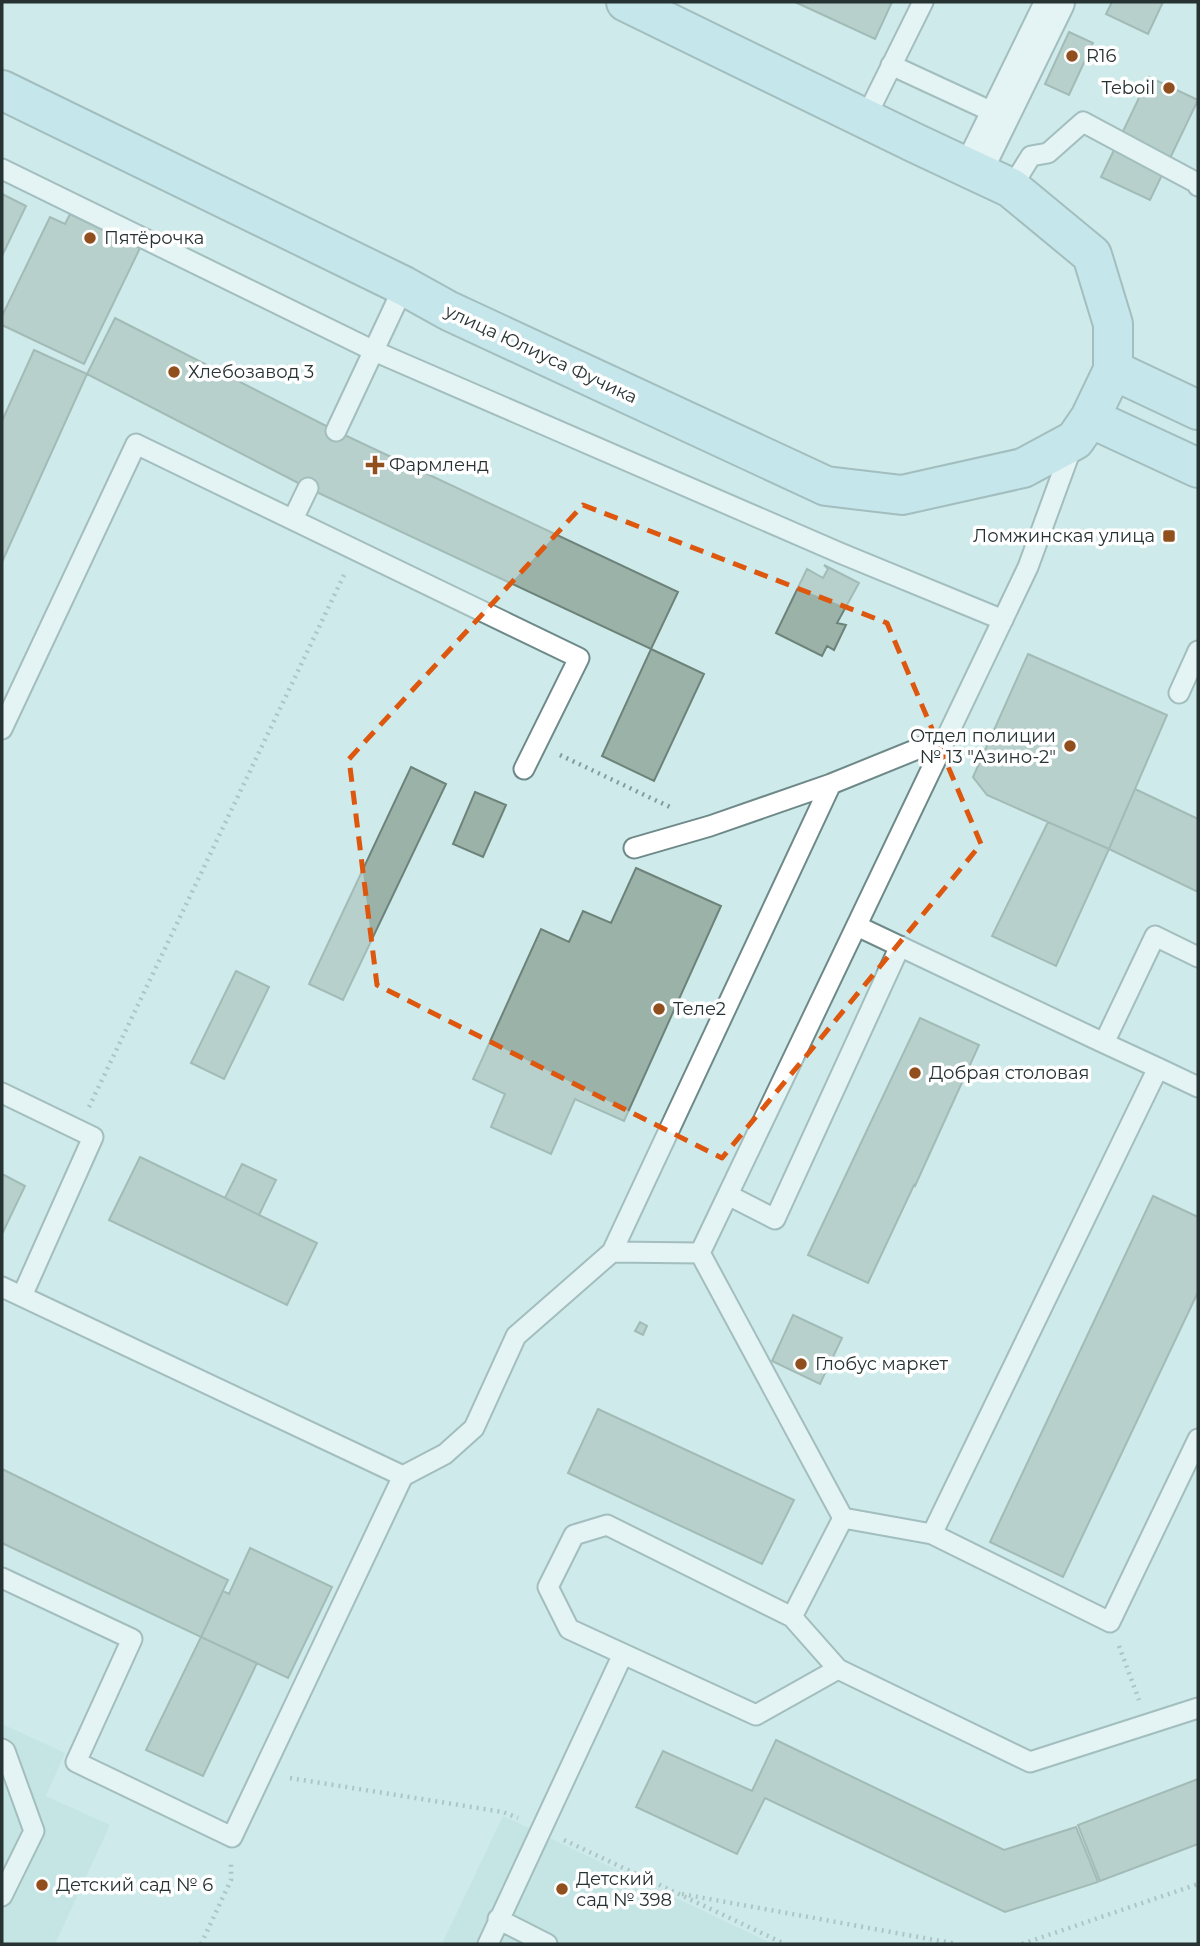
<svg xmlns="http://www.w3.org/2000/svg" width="1200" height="1946" font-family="Montserrat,sans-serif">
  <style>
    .built { fill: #bbe0e0 }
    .building { fill: #9bb2a8; stroke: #6d837a; stroke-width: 2 }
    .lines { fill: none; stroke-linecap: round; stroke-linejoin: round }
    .service-casing { stroke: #6f8989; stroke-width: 23 }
    .minor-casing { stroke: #6f8989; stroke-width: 42 }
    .secondary-casing { stroke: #6f8989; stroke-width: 42 }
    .path { stroke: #869a9a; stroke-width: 4.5; stroke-dasharray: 2 5; stroke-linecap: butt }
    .service { stroke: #fff; stroke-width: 19 }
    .minor { stroke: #fff; stroke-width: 38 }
    .secondary { stroke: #bbe2ee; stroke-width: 38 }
    .marked { fill: none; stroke: #de570e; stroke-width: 5; stroke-dasharray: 14 9; stroke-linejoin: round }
    .poi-dot { fill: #914f1e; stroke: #fff; stroke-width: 2.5 }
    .labels { text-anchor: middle; stroke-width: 7; stroke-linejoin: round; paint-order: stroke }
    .poi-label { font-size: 18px; fill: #273232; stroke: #fff; text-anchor: start }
    .street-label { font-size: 18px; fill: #273232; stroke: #fff }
  </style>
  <rect width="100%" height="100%" fill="#ceeaea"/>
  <path class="built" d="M2,1724L65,1753L46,1796L110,1825L55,1944H2Z
    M503,1816L773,1944H442Z"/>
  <path class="building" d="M795,2H892L875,39Z
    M1112,2H1163L1148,34L1106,14Z
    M1069,32L1093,43L1069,95L1045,84Z
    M1149,77L1198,100L1150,200L1101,177Z
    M2,194L26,206L2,256Z
    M70,214L140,248L84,364L2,325V316L50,217L65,224Z
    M115,318L336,431L678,592L651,649L308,488L87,374Z
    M34,350L87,374L2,562V421Z
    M824,565L859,583L837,623L846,625L834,650L827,646L822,656L776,633L807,569L823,578L828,569Z
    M651,649L704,674L654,781L602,756Z
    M1028,654L1167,715L1109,849L987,795L973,777Z
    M411,767L446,784L343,1000L309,984Z
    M1135,789L1198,819V892L1109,849Z
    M475,792L506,805L483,857L453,844Z
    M1048,822L1109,849L1056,966L992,936Z
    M636,868L721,906L624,1121L575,1099L551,1154L491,1127L505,1094L473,1079L541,929L569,942L583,911L611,923Z
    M236,971L269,987L224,1079L191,1063Z
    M920,1018L979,1045L915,1186L914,1185L868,1283L808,1255Z
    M140,1157L225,1198L242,1164L276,1180L259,1215L317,1243L287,1305L109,1220Z
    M242,1164L276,1180L259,1215L225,1198Z
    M2,1174L25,1186L2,1234Z
    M1153,1196L1198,1217V1292L1063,1577L990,1542Z
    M793,1315L842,1338L820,1384L772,1361Z
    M640,1322L647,1326L643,1335L635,1331Z
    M598,1409L794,1500L762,1564L568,1473Z
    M2,1469L228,1580L201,1637L2,1543Z
    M250,1548L332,1587L288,1678L201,1637L223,1591L229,1594Z
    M201,1637L257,1663L203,1776L146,1750Z
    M776,1740L1004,1850L1076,1827L1098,1882L1005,1912L765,1798L737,1854L636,1807L663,1751L752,1791Z
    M1198,1779V1844L1100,1881L1078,1825Z"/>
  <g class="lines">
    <defs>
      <path id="service" d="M891,65L999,115
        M865,119L923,2
        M2,169L374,351L840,553L1003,620
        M1011,188L1031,156L1048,153L1083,122L1197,183L1198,186
        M336,431L404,286
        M293,519L308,488
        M1179,693L1198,651
        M2,729L136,444L579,658L524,769
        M634,848L710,826L831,784
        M857,926L1104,1043
        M1158,1068L1104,1043L1155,936L1198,957
        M1198,1087L1158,1068L932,1534L1110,1622L1198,1439
        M2,1093L93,1137L22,1296
        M728,1195L775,1219L900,946
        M612,1252L831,784L947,737
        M2,1287L403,1476L232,1837L76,1762L132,1639L2,1578
        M403,1476L445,1454L474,1428L516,1336L612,1252L700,1253
        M843,1518L932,1534
        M792,1617L838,1669L756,1715L569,1629L548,1587L574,1535L607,1525L792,1617L843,1518L700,1253L1028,567L1073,444
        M838,1669L1030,1762L1198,1708
        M2,1749L5,1751L34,1831L2,1896
        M498,1919L547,1944
        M488,1944L623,1654"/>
      <path id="minor" d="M973,170L1055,2"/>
      <path id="secondary" d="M2,90L404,286L449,311L826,486L902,495L1023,468L1075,440L1090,418L1113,370V324L1092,255L1011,188L915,143L626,2
        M1113,370L1198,410
        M1090,418L1198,468"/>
    </defs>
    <use href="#service" class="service-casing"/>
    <use href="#minor" class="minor-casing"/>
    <use href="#secondary" class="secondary-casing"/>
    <path class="path" d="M560,755L672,808
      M89,1107L344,575
      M1119,1646L1139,1700
      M290,1778L503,1812L518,1818
      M564,1840L785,1944
      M682,1894L957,1944
      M201,1944L231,1880V1863
      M1022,1944L1198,1884"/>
    <use href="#service" class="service"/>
    <use href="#minor" class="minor"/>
    <use href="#secondary" class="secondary"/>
  </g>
  <path d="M0 0H1200V1946H0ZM583,505L887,623L981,844L722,1158L377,985L349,759Z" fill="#ceeaea" fill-opacity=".55" fill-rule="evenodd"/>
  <path class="marked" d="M583,505L887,623L981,844L722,1158L377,985L349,759Z"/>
  <g class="poi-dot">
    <circle cx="1072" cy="56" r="7"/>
    <circle cx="1169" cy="88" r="7"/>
    <circle cx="90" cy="238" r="7"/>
    <circle cx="174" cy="372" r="7"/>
    <path d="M371.5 454.5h7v7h7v7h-7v7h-7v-7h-7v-7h7z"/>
    <rect x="1162" y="529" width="14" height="14" rx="3.5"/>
    <circle cx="1070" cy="746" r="7"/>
    <circle cx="659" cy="1009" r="7"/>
    <circle cx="915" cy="1073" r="7"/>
    <circle cx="801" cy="1364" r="7"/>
    <circle cx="42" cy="1885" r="7"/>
    <circle cx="562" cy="1889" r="7"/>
  </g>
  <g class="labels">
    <g class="poi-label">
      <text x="1086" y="62">R16</text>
      <text x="1155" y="94" text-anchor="end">Teboil</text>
      <text x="104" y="244">Пятёрочка</text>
      <text x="188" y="378">Хлебозавод 3</text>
      <text x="389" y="471">Фармленд</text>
      <text x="1155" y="542" text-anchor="end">Ломжинская улица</text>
      <text x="1056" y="742" text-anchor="end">Отдел полиции<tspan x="1056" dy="21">№ 13 "Азино-2"</tspan></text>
      <text x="673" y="1015">Теле2</text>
      <text x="929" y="1079">Добрая столовая</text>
      <text x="815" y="1370">Глобус маркет</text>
      <text x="576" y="1885">Детский<tspan x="576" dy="21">сад № 398</tspan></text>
      <text x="56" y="1891">Детский сад № 6</text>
    </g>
    <g class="street-label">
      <text transform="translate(541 354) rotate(25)" y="6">улица Юлиуса Фучика</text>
    </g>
  </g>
  <rect width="1200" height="1946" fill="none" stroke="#273232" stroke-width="7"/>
</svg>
